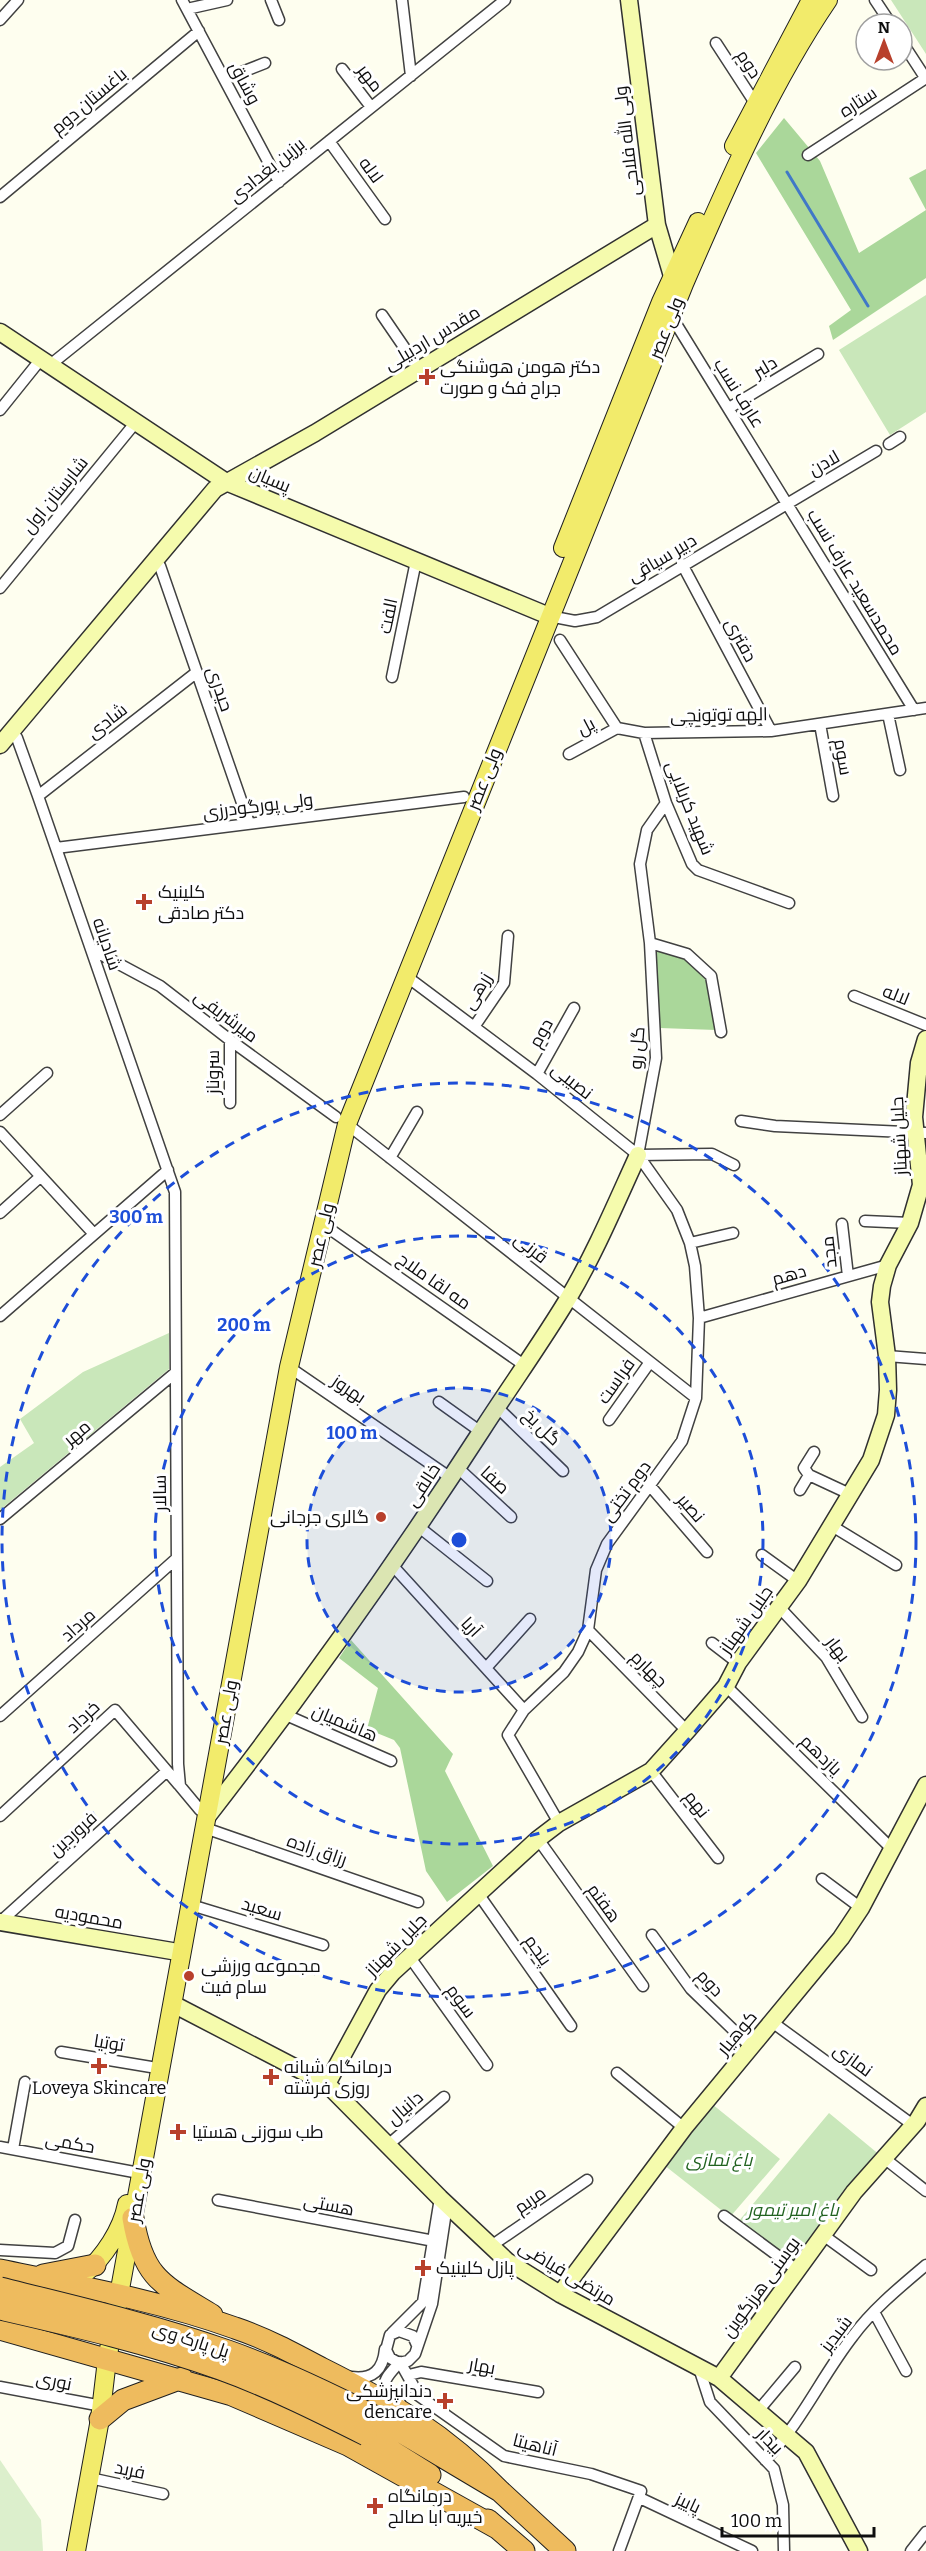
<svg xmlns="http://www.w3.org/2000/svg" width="926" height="2551" font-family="Bitter,Cairo,serif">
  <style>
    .green { fill: #c9e7ba }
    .forest { fill: #aad79a }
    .pitch { fill: #dcefcc }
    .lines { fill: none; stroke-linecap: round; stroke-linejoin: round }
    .stream { stroke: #4078c7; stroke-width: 3 }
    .street-casing { stroke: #414141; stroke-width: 13 }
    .secondary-casing { stroke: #303030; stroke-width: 19 }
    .primary-casing { stroke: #1f1f1f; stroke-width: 20 }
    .highway-casing { stroke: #1f1f1f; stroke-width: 23 }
    .street { stroke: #fff; stroke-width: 10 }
    .secondary { stroke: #f5fbad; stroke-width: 16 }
    .primary { stroke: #f2eb6b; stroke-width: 18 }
    .highway { stroke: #eebb5e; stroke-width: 21 }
    .highway-bridge-casing { stroke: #1f1f1f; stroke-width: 23; stroke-linecap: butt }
    .highway-bridge { stroke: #eebb5e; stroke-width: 21 }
    .ring { fill: none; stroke: #1d4ed8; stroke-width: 3; stroke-dasharray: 10 8 }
    .poi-dot { fill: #b8402c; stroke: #fff; stroke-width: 2 }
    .labels { text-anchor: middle; stroke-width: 6; stroke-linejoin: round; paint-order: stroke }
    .street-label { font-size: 18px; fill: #0e0e0e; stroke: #fff }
    .poi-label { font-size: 18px; fill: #0e0e0e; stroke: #fff; text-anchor: start }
    .park-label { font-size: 18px; font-style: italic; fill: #226321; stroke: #fff }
    .centre { fill: #1d4ed8; stroke: #fff; stroke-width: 3 }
    .ring-label { font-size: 18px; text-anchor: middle; font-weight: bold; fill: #1d4ed8; stroke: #fff; stroke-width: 6; stroke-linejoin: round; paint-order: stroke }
  </style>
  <rect width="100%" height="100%" fill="#fefeef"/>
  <path class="green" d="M891,0H926V54Z
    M926,295V412L890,435L839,350Z
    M169,1333V1369L0,1510V1467L34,1443L20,1419L83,1372Z
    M712,2104L780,2159L730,2217L664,2165Z
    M829,2113L881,2156L796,2265L738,2222Z"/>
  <path class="forest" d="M784,118L820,161L859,253L926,210L909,178L926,169V278L833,340L829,326L851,310L756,153Z
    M654,949C712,965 708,975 716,1030L660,1028Z
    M351,1640L453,1754L445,1771L493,1866L447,1902L426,1871L400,1748L394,1740L367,1729L378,1688L339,1658Z"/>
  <path class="pitch" d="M0,2460L41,2520L43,2551H0Z"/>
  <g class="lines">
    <path class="stream" d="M787,172L868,306"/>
    <defs>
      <path id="street" d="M182,0L279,182
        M271,0L279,20
        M402,0L411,76
        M875,0L891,24
        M187,9L227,0
        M0,20L18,0
        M902,42L926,79
        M716,43L755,103
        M342,69L371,107
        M224,79L265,63
        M329,141L385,219
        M808,155L926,78
        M0,197L199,31
        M670,314L914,710
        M382,315L419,369
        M50,365L505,0
        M729,408L818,354
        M0,410L41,359
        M889,444L900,437
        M682,564L771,731
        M160,566L249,823
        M0,588L136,422
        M549,616L575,621L597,617L876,451
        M560,640L617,728L644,733L771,731L926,708
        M392,677L416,561
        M888,714L900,770
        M820,724L833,796
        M12,731L17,738L38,796L175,1192L178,1764L180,1786L200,1810
        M644,733L666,803L692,864L698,870L789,903
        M569,754L617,728
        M38,796L197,672
        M56,848L464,797
        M650,943L687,954L711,976L721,1032
        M91,949L160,986L230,1040L336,1117
        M406,976L537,1074L638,1155L677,1210L690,1243L695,1266L699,1318L696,1398L682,1441L607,1544L596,1570L588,1630L578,1652L564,1672L524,1710L508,1735L559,1823
        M854,996L926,1025
        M474,1027L504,983L508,936
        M230,1040V1103
        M537,1074L574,1008
        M0,1115L47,1073
        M741,1121L775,1126L926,1133
        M347,1124L696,1398
        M0,1132L94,1234
        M638,1155L656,1058L650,943L640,864L647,830L666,803
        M638,1155L712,1154L734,1165
        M390,1158L417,1112
        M0,1213L40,1177
        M865,1221L910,1223
        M842,1224L848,1276
        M324,1225L524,1365
        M690,1243L733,1233
        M0,1316L168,1170
        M699,1318L888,1265
        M887,1356L926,1359
        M289,1367L451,1478
        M439,1402L481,1432
        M497,1407L563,1471
        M609,1420L650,1362
        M458,1468L511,1517
        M809,1475L852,1495
        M651,1487L707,1552
        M800,1490L809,1475L804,1468L814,1452
        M0,1519L175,1373
        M832,1526L896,1565
        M419,1527L487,1581
        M762,1555L798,1581
        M393,1566L524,1710
        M779,1607L826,1657L862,1717
        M588,1630L687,1731
        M712,1643L738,1663
        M486,1668L530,1619
        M726,1686L892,1849
        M286,1715L391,1761
        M0,1716L177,1558
        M651,1771L718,1858
        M0,1816L115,1710L179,1785
        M205,1828L418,1902
        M538,1839L643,1986
        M822,1879L861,1908
        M477,1892L571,2026
        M191,1905L323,1945
        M0,1922L167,1771
        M652,1935L691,1989L751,2047
        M409,1956L487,2065
        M772,2022L913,2125
        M61,2052L151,2067
        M617,2073L684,2128
        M388,2145L444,2097
        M0,2147L134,2172
        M13,2149L25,2082
        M884,2158L926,2191
        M218,2200L434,2241
        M724,2216L797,2270
        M823,2235L871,2270
        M491,2246L587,2180
        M0,2250L55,2253L68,2246L75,2220
        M874,2312L906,2371
        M392,2333L423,2302L440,2198
        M417,2345L413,2336L399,2331L390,2335L386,2350L390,2358L399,2363L408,2361L415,2354L432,2304L447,2205
        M400,2362L419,2396L504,2456L591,2474L641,2491L619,2551
        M399,2363C381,2383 380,2383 400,2403
        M699,2368L710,2402L774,2469L783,2505L784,2551
        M409,2375L421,2372L538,2392
        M351,2377C373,2380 383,2370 385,2349
        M0,2387L102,2406
        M758,2411L795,2367
        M765,2460C802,2422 821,2377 853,2336C873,2309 900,2287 926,2265
        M90,2478L163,2494
        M642,2499L752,2551
        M911,2551L926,2532"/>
      <path id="secondary" d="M629,0L657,225L672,276L681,282
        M0,332L226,482L549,616
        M0,745L215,489L315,433L657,225
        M207,1817C304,1692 396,1563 482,1430C511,1385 542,1342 569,1297C596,1251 616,1203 638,1155
        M0,1922L172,1951
        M173,2004L327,2084L440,2198L507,2261L560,2294L719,2378L806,2452L859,2551
        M327,2084L378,1990L393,1972L538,1839L559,1823L651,1771L687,1731L726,1686L738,1663L798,1581L871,1460L886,1415L888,1390L887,1356L880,1302L882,1286L888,1265L910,1223L921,1185L914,1117L919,1063L926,1039
        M560,2294L684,2128L841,1938L861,1908L926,1785
        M719,2378L854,2192L917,2121L926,2106"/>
      <path id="primary" d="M734,146L811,0
        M563,548L661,302L698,222
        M84,2274C104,2257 122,2230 127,2204
        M76,2551L100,2419L107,2360L289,1367L347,1124L684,284C726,187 769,87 828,0"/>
      <path id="highway" d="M133,2218C143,2279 163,2285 212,2315
        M0,2270C78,2286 160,2301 235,2328C265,2338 293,2353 321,2368C393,2404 444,2433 500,2491
        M43,2275L95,2265
        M0,2329L232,2395L348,2445L497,2528
        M374,2416L500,2491L565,2551
        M100,2419L123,2400L182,2378
        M366,2435L430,2475
        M488,2520L524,2551"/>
    </defs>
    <use href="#street" class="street-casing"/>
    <use href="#secondary" class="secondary-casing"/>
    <use href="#primary" class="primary-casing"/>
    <use href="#highway" class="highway-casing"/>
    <use href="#street" class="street"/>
    <use href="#secondary" class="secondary"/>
    <use href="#primary" class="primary"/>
    <use href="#highway" class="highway"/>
    <defs>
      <path id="highway-bridge" d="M0,2288C77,2307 154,2325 228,2351C279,2369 327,2392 374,2416
        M0,2309C74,2326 149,2343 220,2369C270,2387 318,2411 366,2435"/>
    </defs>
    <use href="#highway-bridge" class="highway-bridge-casing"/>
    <use href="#highway-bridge" class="highway-bridge"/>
  </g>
  <circle cx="459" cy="1540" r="152" fill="#1d4ed8" fill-opacity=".12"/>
  <g class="ring">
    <circle cx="459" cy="1540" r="152"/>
    <circle cx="459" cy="1540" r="304"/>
    <circle cx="459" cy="1540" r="457"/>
  </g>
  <g class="poi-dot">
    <path d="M424 368h6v6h6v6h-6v6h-6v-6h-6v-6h6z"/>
    <path d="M141 893h6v6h6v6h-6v6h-6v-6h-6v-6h6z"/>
    <circle cx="381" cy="1517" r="6"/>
    <circle cx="189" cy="1976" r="6"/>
    <path d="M96 2057h6v6h6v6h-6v6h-6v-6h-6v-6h6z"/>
    <path d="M268 2068h6v6h6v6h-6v6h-6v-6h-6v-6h6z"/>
    <path d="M175 2123h6v6h6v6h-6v6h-6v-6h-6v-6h6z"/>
    <path d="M420 2259h6v6h6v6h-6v6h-6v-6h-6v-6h6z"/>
    <path d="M442 2392h6v6h6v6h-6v6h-6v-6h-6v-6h6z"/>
    <path d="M372 2497h6v6h6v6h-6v6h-6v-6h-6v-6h6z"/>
  </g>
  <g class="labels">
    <g class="street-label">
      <text transform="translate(749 64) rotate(57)" y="6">دوم</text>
      <text transform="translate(370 78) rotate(53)" y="6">مهر</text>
      <text transform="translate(245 83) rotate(62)" y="6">وشاق</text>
      <text transform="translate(89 101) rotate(-40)" y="6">باغستان دوم</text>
      <text transform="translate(858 102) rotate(-33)" y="6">ستاره</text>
      <text transform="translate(627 141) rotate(-97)" y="6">ولی‌ الله فلاحی</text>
      <text transform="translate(267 170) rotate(-39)" y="6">برزین بغدادی</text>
      <text transform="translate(371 170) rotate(54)" y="6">لاله</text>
      <text transform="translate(666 328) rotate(-68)" y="6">ولی عصر</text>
      <text transform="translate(432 338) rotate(-31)" y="6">مقدس اردبیلی</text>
      <text transform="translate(765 367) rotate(-31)" y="6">دلبر</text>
      <text transform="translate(739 393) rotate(58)" y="6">عارف نسب</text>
      <text transform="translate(824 463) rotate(-30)" y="6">لادن</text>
      <text transform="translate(270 479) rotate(23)" y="6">پسیان</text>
      <text transform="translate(55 495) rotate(-51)" y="6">شارستان اول</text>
      <text transform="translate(662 558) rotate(-31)" y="6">دبیر سیاقی</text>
      <text transform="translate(855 582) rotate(59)" y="6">محمدسعید عارف نسب</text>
      <text transform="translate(388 616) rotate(-78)" y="6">الفت</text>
      <text transform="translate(741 640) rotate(62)" y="6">دفتری</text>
      <text transform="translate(220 689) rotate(71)" y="6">حیدری</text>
      <text transform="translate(719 715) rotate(-1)" y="6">الهه توتونچی</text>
      <text transform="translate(107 721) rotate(-38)" y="6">شادی</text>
      <text transform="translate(586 726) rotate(-28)" y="6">پل</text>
      <text transform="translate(843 757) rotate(80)" y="6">سوم</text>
      <text transform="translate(484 779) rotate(-68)" y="6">ولی عصر</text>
      <text transform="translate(258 806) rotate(-7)" y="6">ولی پورگودرزی</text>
      <text transform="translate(690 808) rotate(68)" y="6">شهید کربلایی</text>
      <text transform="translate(107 944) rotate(71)" y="6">شادیانه</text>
      <text transform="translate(477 991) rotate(-59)" y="6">زرهی</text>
      <text transform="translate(896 995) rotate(22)" y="6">لاله</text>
      <text transform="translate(226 1016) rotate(37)" y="6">میرشریفی</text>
      <text transform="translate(541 1033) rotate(-61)" y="6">دوم</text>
      <text transform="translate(637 1048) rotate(-86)" y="6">گل رو</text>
      <text transform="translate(213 1072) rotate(-90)" y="6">سروناز</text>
      <text transform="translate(572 1081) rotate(38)" y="6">نصیبی</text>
      <text transform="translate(899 1136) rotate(-93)" y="6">جلیل شهناز</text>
      <text transform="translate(321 1235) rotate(-77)" y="6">ولی عصر</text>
      <text transform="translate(531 1248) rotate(38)" y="6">قرنی</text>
      <text transform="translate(829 1252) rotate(-96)" y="6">مجد</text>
      <text transform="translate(789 1275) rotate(-16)" y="6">دهم</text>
      <text transform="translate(434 1281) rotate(35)" y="6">مه لقا ملاح</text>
      <text transform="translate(616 1381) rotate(-55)" y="6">فراست</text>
      <text transform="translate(349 1389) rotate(34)" y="6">بهروز</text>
      <text transform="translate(542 1427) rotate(44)" y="6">گل یخ</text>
      <text transform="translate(77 1433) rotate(-40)" y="6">مهر</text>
      <text transform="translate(495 1480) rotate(43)" y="6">صفا</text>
      <text transform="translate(423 1485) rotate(-57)" y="6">خالقی</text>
      <text transform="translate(626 1491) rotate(-54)" y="6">دوم تختی</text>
      <text transform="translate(160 1493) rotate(-91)" y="6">سالار</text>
      <text transform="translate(691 1508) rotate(49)" y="6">نصیر</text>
      <text transform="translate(746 1620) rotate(-55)" y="6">جلیل شهناز</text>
      <text transform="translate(78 1625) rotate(-42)" y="6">مرداد</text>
      <text transform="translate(471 1627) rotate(47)" y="6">آریا</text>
      <text transform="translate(838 1649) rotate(53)" y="6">بهار</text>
      <text transform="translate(649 1669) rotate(45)" y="6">چهارم</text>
      <text transform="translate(226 1712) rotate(-80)" y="6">ولی عصر</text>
      <text transform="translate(83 1717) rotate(-43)" y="6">خرداد</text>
      <text transform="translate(345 1723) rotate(23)" y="6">هاشمیان</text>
      <text transform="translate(821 1755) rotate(44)" y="6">یازدهم</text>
      <text transform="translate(697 1804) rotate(52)" y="6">نهم</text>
      <text transform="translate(73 1834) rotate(-42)" y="6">فروردین</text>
      <text transform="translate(317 1850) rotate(19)" y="6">رزاق زاده</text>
      <text transform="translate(604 1903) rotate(54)" y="6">هفتم</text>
      <text transform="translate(262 1909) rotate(17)" y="6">سعید</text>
      <text transform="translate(89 1917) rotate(10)" y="6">محمودیه</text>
      <text transform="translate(396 1945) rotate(-46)" y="6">جلیل شهناز</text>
      <text transform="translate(538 1950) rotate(55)" y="6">پنجم</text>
      <text transform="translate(710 1983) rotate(47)" y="6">دوم</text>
      <text transform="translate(461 2001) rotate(54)" y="6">سوم</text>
      <text transform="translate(737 2033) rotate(-50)" y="6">کوهیار</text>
      <text transform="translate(109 2043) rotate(9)" y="6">توتیا</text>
      <text transform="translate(853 2060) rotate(36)" y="6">نمازی</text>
      <text transform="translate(405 2108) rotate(-41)" y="6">دانیال</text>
      <text transform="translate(70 2143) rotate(10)" y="6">حکمی</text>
      <text transform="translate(139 2190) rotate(-80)" y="6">ولی عصر</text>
      <text transform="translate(530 2200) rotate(-35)" y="6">مریم</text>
      <text transform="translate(329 2205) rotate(11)" y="6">هستی</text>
      <text transform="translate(567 2273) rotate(31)" y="6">مرتضی فیاضی</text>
      <text transform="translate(761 2287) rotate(-54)" y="6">بوسنی هرزگوین</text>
      <text transform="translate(836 2334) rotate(-53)" y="6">شبدیز</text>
      <text transform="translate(191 2340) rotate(18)" y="6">پل پارک وی</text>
      <text transform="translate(482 2366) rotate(10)" y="6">بهار</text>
      <text transform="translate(54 2381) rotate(11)" y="6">نوری</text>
      <text transform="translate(770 2441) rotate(46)" y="6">بیدار</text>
      <text transform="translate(535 2445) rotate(14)" y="6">آناهیتا</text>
      <text transform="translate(130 2470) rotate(12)" y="6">فرید</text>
      <text transform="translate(688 2503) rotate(25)" y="6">پاییز</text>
    </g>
    <g class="poi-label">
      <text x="440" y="373">دکتر هومن هوشنگی<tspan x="440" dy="21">جراح فک و صورت</tspan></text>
      <text x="158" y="898">کلینیک<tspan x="158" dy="21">دکتر صادقی</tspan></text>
      <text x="369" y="1523" text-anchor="end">گالری جرجانی</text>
      <text x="201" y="1972">مجموعه ورزشی<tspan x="201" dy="21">سام فیت</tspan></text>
      <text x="284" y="2073">درمانگاه شبانه<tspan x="284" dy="21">روزی فرشته</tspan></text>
      <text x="99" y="2094" text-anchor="middle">Loveya Skincare</text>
      <text x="192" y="2138">طب سوزنی هستیا</text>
      <text x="436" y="2274">پازل کلینیک</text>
      <text x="432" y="2397" text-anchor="end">دندانپزشکی<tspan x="432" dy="21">dencare</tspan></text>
      <text x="388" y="2502">درمانگاه<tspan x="388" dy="21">خیریه ابا صالح</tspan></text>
    </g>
    <g class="park-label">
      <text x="719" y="2166">باغ نمازی</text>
      <text x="793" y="2216">باغ امیر تیمور</text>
    </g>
  </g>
  <circle cx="459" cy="1540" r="9" class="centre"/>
  <g class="ring-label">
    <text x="136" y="1223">300 m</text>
    <text x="244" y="1331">200 m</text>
    <text x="352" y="1439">100 m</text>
  </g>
  <g transform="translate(884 42)"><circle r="28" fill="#ffffff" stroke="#9f9f9f" stroke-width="1.5"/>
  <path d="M0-4.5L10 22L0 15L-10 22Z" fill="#b8402c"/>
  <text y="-9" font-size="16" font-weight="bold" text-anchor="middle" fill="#0e0e0e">N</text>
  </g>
  <path d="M722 2527v9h152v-9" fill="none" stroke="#0e0e0e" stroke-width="3"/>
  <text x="731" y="2527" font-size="18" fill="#0e0e0e" stroke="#ffffff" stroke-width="4.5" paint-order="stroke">100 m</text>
</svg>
